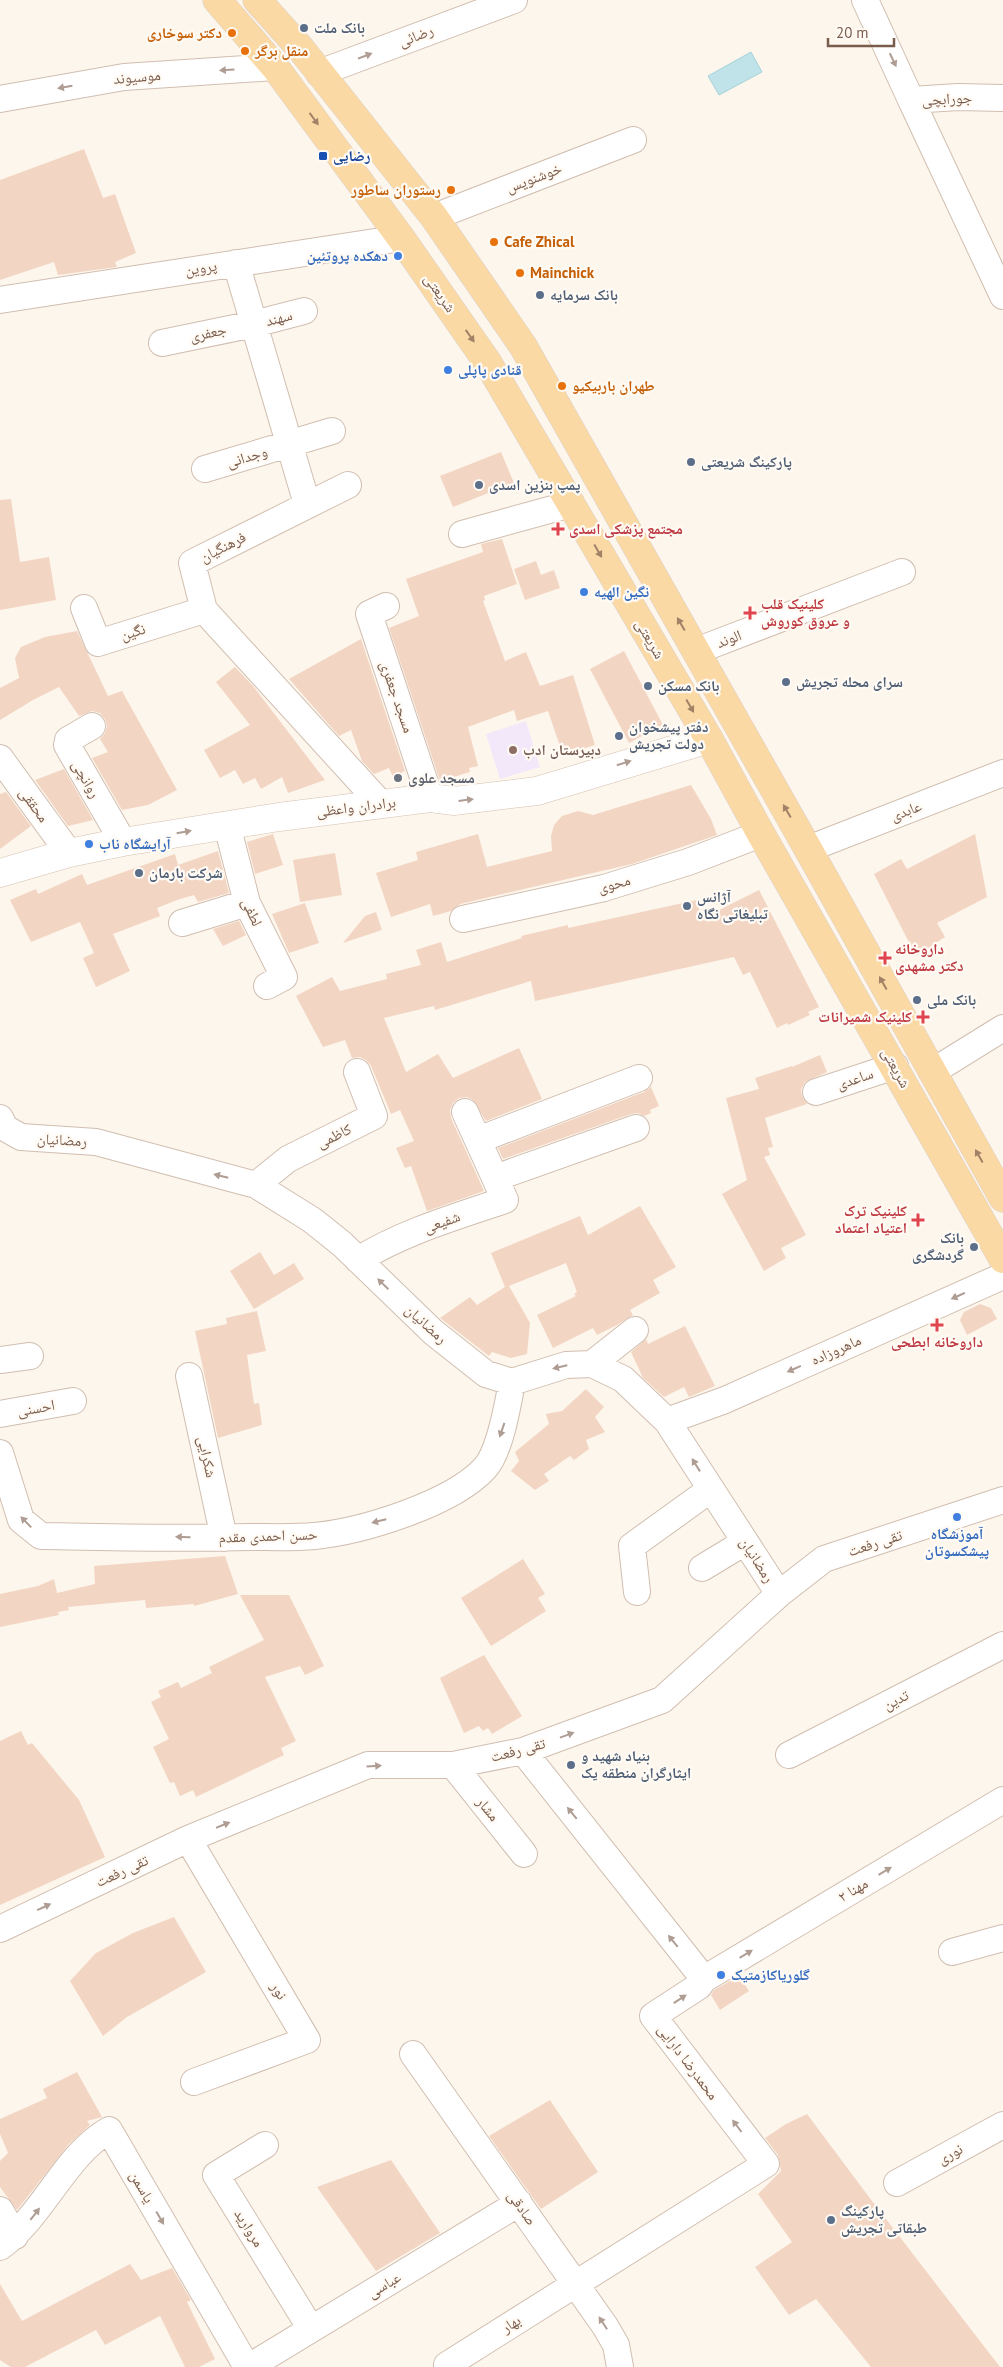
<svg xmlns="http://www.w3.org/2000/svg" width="1003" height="2367" font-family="'PT Sans','Noto Naskh Arabic',sans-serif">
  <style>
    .education { fill: #f3e8fa }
    .water { fill: #bfe3e8; stroke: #a5d3da }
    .building { fill: #f3d5c3 }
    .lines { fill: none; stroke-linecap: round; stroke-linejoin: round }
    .street-casing { stroke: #d1beb0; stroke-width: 28 }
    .secondary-casing { stroke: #d6c0b0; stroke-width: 29 }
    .primary-casing { stroke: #dad1cd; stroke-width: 29 }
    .street { stroke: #fff; stroke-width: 26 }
    .secondary { stroke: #fff; stroke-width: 28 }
    .primary { stroke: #fbd9a5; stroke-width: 28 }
    .oneway { fill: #af9d94 }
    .oneway2 { fill: #a18267 }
    .service-dot { fill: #5c6f8a; stroke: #fffaf3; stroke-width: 2 }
    .food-dot { fill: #e8710a; stroke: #fffaf3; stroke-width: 2 }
    .transit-dot { fill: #1a4fb4; stroke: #fffaf3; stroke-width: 2 }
    .shop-dot { fill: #3f7fe0; stroke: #fffaf3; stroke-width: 2 }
    .health-dot { fill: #e0444e; stroke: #fffaf3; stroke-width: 2 }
    .education-dot { fill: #8d6e63; stroke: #fffaf3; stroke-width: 2 }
    .worship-dot { fill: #6b7280; stroke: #fffaf3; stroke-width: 2 }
    .labels { text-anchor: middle; stroke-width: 4.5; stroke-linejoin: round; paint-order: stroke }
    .service-label { font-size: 15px; font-weight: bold; fill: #4e5e75; stroke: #fffaf3; text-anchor: start }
    .food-label { font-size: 15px; font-weight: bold; fill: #c56008; stroke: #fffaf3; text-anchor: start }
    .street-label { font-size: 15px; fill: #7a5c4d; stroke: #fffaf3 }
    .transit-label { font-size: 15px; font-weight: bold; fill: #164399; stroke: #fffaf3; text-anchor: start }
    .shop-label { font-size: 15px; font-weight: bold; fill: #366cbe; stroke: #fffaf3; text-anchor: start }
    .health-label { font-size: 15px; font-weight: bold; fill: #be3a42; stroke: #fffaf3; text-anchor: start }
    .education-label { font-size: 15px; font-weight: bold; fill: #785e54; stroke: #fffaf3; text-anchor: start }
    .worship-label { font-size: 15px; font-weight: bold; fill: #5b616d; stroke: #fffaf3; text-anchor: start }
  </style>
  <rect width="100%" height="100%" fill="#fdf6ec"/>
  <path class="education" d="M526,721L540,767L500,779L486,734Z"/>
  <path class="water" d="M751,52L762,72L719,95L708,76Z"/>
  <path class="building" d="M84,149L103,198L115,194L136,253L115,262L117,267L58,275L54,262L0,280V180Z
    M501,452L514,483L453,507L440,476Z
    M11,499L20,562L49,557L56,600L0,610V500Z
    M502,539L517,584L484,596L485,600L483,601L505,661L526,652L540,686L573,675L595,745L563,755L548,711L517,721L514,710L468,727L478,766L469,768L470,772L440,781L389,628L419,616L406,579L483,552L481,544Z
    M536,561L541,575L554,570L560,588L525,600L514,569Z
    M77,631L108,696L122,691L177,790L148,805L122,810L92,758L108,752L100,739L105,733L107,726L105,719L100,713L92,711L79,716L59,687L33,700L0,720V688L19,678L15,658L21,647L45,637Z
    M361,639L405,771L393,777L389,768L374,774L362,761L351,730L339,736L289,679Z
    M624,651L663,725L629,743L590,669Z
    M235,667L253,686L325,780L288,793L282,777L261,789L255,778L243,784L235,770L220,778L204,750L250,725L216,682Z
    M64,769L93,820L68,826L35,780Z
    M691,785L711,819L717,835L632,864L460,904L451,911L433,916L430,904L391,917L376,873L418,860L416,852L478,834L487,867L552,851L551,836L554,825L562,816L578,811L593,815Z
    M6,792L31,826L0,849V794Z
    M273,834L283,865L255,874L247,842Z
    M975,834L987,897L937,923L945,937L916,956L874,874L901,859L907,869Z
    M218,851L229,893L198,902L194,895L177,900L157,908L160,916L113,934L130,971L96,987L83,958L94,953L80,922L31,942L10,900L36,889L38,894L82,874L87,885L175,854L178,865Z
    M335,853L342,895L300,902L293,860Z
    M759,890L819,1007L808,1012L810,1015L788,1025L787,1023L777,1028L750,972L743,975L734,957L535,1001L531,981L435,1010L434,1006L384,1018L406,1072L438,1054L453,1078L519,1048L542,1099L486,1121L473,1100L467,1097L459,1098L453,1103L450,1110L451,1118L484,1191L427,1211L411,1166L405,1168L396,1148L414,1141L400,1110L391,1114L371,1066L366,1060L360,1057L352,1058L345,1040L323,1047L296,996L332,977L340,991L387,979L386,974L421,965L416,950L441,942L447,962L522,938L521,936L568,925V928L697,900L701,919Z
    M305,903L319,943L289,953L272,914Z
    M376,912L382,930L343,943L365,916Z
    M239,921L246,935L223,946L213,929Z
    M820,1055L827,1072L805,1082L801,1089L802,1096L807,1104L765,1118L773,1147L768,1148L770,1155L764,1157L806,1235L781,1248L786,1258L764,1271L722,1194L747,1180L726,1098L759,1089L755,1078L792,1066V1067Z
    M651,1087L659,1106L650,1110L651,1113L644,1116L638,1113L631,1114L503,1159L498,1148L644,1092Z
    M640,1206L676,1267L653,1280L660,1293L630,1310L633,1315L617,1325L597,1335L593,1328L553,1348L537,1315L576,1296L574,1294L577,1292L566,1263L509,1286L530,1323L527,1354L511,1358L492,1352L489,1356L440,1318L470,1297L477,1305L505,1287L491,1253L580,1216L588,1235Z
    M260,1252L274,1275L294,1263L304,1279L254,1309L230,1271Z
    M980,1304L991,1308L997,1319L967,1335L960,1320L964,1312Z
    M257,1311L266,1351L247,1355L254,1404L259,1403L262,1425L218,1438L195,1331L227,1324L226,1318Z
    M685,1326L715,1386L689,1397L684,1387L664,1397L643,1378L631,1352L646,1339L648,1344Z
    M586,1389L604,1407L595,1417L605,1432L586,1440L589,1449L574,1460L570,1456L544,1474L549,1481L535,1490L511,1471L519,1461L515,1452L549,1424L546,1414L562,1411Z
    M225,1556L238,1594L194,1606V1604L146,1608L145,1600L68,1607L69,1610L58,1612L59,1615L0,1627V1594L38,1586L54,1579L57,1593L95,1584L94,1566Z
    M523,1559L545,1594L538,1598L546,1611L491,1646L461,1598Z
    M240,1595H289L324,1666L305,1675L300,1666L265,1677L296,1741L281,1748L284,1755L196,1797L193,1790L180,1796L174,1782L170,1783L153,1747L169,1739L151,1702L161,1697L158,1691L178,1682L181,1688L212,1673L209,1667L264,1640Z
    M484,1655L522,1716L492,1734L488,1728L483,1731L479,1726L464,1733L440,1678Z
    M21,1731L28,1745L32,1743L79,1800L105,1857L0,1905V1741Z
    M174,1917L206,1972L127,2017L103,2036L70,1981L96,1953L133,1933Z
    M739,1976L749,1991L720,2010L711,1995L714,1990Z
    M77,2072L102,2117L87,2121L90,2125L68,2145L17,2210L0,2187V2161L8,2153L0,2134V2119L47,2098L43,2089Z
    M550,2100L598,2172L541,2209L489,2136Z
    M807,2114L869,2197L1000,2367H871L816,2299L789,2315L755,2267L792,2242L758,2194L781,2171L778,2155L765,2138L786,2124Z
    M391,2160L440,2233L376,2271L317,2187Z
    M130,2264L141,2280L172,2268L191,2300L187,2302L215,2359L199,2367H185L160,2316L105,2345L96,2330L25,2367H11L0,2360V2284L22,2321Z"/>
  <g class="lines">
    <defs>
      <path id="street" d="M865,0L911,100L958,97L1003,98
        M319,73L514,0
        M0,99L124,77L275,67
        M911,100L1003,296
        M434,217L633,140
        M236,263L307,504
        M0,300L401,238
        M162,343L254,324L304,311
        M205,469L332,431
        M348,485L192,563L204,610L381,804
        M462,534L571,504
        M386,606L369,614L430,798
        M84,608L98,643L204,610
        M696,651L902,572
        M92,726L68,740L67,745L123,842
        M0,758L69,853
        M227,825L247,903L284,977L267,986
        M808,849L1003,773
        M463,919L604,888L688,862L761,834
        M182,923L247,903
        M932,1072L1003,1028
        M816,1092L895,1066
        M0,1118L5,1128L21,1137L96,1142L256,1185L312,1220L342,1244L433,1332L486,1374L512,1382L566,1365L592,1364L623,1379L667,1421L779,1594
        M478,1140L639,1078
        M495,1178L636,1128
        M256,1185L288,1159L374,1116L357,1072
        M358,1260C403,1232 455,1217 505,1200L465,1112
        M0,1360L30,1356
        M592,1364L635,1330
        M189,1376L224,1538
        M0,1414L73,1401
        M667,1421L725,1400L1003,1276
        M0,1453L21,1520L41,1536C111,1537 180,1539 250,1537C271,1537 293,1538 315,1536C363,1531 452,1504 485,1468C500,1452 508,1404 512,1382
        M702,1568L745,1542
        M637,1592L632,1546L711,1489
        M523,1751L704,1979
        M789,1755L1003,1645
        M453,1765L524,1854
        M188,1839L307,2040L194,2082
        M0,1929L188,1839L368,1765H453L523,1751L662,1700L779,1594L824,1559L1003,1500
        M952,1952L1003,1938
        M413,2054L605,2326L616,2345L620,2367
        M265,2145L216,2175L311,2329
        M897,2183L1003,2125
        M0,2210L15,2236
        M0,2247C44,2215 64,2156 109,2130L247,2367
        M447,2365L766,2164L653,2016L699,1986L704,1979L1003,1800
        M249,2367L519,2203"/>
      <path id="secondary" d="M0,873L69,853L123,842L279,817L430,798L454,801L537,791L709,739"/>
      <path id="primary" d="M217,0L275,67L401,238L488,363L709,739L761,834L1003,1259
        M257,0L301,49L434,217L523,346L808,849L1003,1198"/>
    </defs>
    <use href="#street" class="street-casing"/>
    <use href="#secondary" class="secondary-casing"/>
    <use href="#primary" class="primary-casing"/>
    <use href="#street" class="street"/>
    <use href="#secondary" class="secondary"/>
    <use href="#primary" class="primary"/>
  </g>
  <defs><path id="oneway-solid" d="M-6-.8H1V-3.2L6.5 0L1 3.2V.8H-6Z" transform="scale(1.25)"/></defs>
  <g class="oneway">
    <use href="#oneway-solid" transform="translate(365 56) rotate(-21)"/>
    <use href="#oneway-solid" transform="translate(893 60) rotate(65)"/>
    <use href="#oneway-solid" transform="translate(227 70) rotate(176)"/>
    <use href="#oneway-solid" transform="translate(65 87) rotate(170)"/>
    <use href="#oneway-solid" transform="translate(624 763) rotate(-17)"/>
    <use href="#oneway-solid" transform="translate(466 800) rotate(-7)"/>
    <use href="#oneway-solid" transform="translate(184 832) rotate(-10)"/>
    <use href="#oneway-solid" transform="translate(221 1176) rotate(-166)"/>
    <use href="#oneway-solid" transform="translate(383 1284) rotate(-136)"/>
    <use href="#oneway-solid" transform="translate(958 1296) rotate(156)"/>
    <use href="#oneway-solid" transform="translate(560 1367) rotate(167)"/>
    <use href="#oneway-solid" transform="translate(794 1369) rotate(156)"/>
    <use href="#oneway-solid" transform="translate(502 1430) rotate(109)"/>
    <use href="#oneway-solid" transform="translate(696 1465) rotate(-122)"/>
    <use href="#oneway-solid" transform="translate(379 1521) rotate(166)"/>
    <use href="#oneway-solid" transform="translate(26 1522) rotate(-134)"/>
    <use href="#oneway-solid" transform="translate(183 1537) rotate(-179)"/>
    <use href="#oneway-solid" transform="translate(567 1735) rotate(-20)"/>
    <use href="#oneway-solid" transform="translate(374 1766) rotate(-4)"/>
    <use href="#oneway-solid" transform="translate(572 1813) rotate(-129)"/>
    <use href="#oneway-solid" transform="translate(223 1825) rotate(-22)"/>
    <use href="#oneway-solid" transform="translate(885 1871) rotate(-31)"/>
    <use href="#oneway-solid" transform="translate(44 1907) rotate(-25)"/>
    <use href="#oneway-solid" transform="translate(673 1941) rotate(-129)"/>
    <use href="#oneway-solid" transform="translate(746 1954) rotate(-31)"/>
    <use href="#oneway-solid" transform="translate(680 1999) rotate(-33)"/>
    <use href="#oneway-solid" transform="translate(737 2126) rotate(-127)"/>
    <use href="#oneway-solid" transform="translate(35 2214) rotate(-52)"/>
    <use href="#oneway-solid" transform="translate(160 2218) rotate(60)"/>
    <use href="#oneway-solid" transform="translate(603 2323) rotate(-123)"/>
  </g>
  <g class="oneway2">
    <use href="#oneway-solid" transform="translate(314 119) rotate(54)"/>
    <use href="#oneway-solid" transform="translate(470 336) rotate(55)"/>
    <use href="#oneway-solid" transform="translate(598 551) rotate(60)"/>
    <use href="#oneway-solid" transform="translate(681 624) rotate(-120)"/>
    <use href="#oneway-solid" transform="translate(690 706) rotate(60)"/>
    <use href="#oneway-solid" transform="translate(787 811) rotate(-120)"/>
    <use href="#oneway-solid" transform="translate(883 983) rotate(-119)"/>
    <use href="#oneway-solid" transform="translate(979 1156) rotate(-119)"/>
  </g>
  <g class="service-dot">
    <circle cx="304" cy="28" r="5"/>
    <circle cx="540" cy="295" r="5"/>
    <circle cx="691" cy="462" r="5"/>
    <circle cx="479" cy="485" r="5"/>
    <circle cx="786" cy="682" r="5"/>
    <circle cx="648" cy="686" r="5"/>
    <circle cx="619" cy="736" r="5"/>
    <circle cx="139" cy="873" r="5"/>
    <circle cx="687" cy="906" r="5"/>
    <circle cx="917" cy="1000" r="5"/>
    <circle cx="974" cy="1247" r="5"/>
    <circle cx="571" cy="1765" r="5"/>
    <circle cx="831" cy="2220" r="5"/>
  </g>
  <g class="food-dot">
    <circle cx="232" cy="33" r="5"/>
    <circle cx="245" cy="51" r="5"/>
    <circle cx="451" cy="190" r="5"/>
    <circle cx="494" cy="242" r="5"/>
    <circle cx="520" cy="273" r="5"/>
    <circle cx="562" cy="386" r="5"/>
  </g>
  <rect class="transit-dot" x="318" y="151" width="10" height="10" rx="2.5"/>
  <g class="shop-dot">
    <circle cx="398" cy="256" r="5"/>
    <circle cx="448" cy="370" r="5"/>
    <circle cx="584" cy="592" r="5"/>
    <circle cx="89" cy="844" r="5"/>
    <circle cx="957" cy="1517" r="5"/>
    <circle cx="721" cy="1975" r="5"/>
  </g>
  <g class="health-dot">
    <path d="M555.5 521.5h5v5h5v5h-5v5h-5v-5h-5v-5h5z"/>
    <path d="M747.5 605.5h5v5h5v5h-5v5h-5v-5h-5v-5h5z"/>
    <path d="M882.5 950.5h5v5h5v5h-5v5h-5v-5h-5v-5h5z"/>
    <path d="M920.5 1009.5h5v5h5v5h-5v5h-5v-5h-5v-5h5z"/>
    <path d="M915.5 1212.5h5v5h5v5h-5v5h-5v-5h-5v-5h5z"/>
    <path d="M934.5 1317.5h5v5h5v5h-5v5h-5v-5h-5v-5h5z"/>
  </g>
  <circle class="education-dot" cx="513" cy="750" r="5"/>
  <circle class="worship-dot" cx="398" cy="778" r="5"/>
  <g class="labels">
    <g class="service-label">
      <text x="314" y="33">بانک ملت</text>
      <text x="550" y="300">بانک سرمایه</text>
      <text x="701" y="467">پارکینگ شریعتی</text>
      <text x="489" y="490">پمپ بنزین اسدی</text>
      <text x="796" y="687">سرای محله تجریش</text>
      <text x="658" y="691">بانک مسکن</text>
      <text x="629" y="732">دفتر پیشخوان<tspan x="629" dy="17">دولت تجریش</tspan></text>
      <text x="149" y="878">شرکت بارمان</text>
      <text x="697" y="902">آژانس<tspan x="697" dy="17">تبلیغاتی نگاه</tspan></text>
      <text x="927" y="1005">بانک ملی</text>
      <text x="964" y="1243" text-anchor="end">بانک<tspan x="964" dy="17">گردشگری</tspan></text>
      <text x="581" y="1761">بنیاد شهید و<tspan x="581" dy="17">ایثارگران منطقه یک</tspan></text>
      <text x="841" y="2216">پارکینگ<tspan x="841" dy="17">طبقاتی تجریش</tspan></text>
    </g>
    <g class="food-label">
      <text x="222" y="38" text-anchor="end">دکتر سوخاری</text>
      <text x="255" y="56">منقل برگر</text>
      <text x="441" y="195" text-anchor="end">رستوران ساطور</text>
      <text x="504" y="247">Cafe Zhical</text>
      <text x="530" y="278">Mainchick</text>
      <text x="572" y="391">طهران باربیکیو</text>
    </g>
    <g class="street-label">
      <text transform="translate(416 36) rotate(-21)" y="5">رضائی</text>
      <text transform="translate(137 77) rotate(-5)" y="5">موسیوند</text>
      <text transform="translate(947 99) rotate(-3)" y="5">جورابچی</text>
      <text transform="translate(534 178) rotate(-21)" y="5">خوشنویس</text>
      <text transform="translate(201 268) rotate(-9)" y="5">پروین</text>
      <text transform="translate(440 293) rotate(55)" y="5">شریعتی</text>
      <text transform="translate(279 318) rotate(-15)" y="5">سهند</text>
      <text transform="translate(208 333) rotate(-12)" y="5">جعفری</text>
      <text transform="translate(247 457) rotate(-17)" y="5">وجدانی</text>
      <text transform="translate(223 547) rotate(-27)" y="5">فرهنگیان</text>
      <text transform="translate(133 632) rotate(-17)" y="5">نگین</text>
      <text transform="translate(650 639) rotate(60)" y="5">شریعتی</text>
      <text transform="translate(729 639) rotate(-21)" y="5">الوند</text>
      <text transform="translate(397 697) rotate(71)" y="5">مسجد جعفری</text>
      <text transform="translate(86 779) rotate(60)" y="5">روانچی</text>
      <text transform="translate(34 805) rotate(54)" y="5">محققی</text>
      <text transform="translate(356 807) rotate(-7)" y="5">برادران واعظی</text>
      <text transform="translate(906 811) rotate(-21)" y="5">عابدی</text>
      <text transform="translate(614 884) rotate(-16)" y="5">محوی</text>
      <text transform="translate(252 912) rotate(66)" y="5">لطفی</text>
      <text transform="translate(896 1068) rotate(61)" y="5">شریعتی</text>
      <text transform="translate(855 1079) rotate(-19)" y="5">ساعدی</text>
      <text transform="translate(334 1136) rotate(-26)" y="5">کاظمی</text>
      <text transform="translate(62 1140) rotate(3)" y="5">رمضانیان</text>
      <text transform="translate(442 1222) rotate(-20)" y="5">شفیعی</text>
      <text transform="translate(426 1324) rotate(42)" y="5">رمضانیان</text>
      <text transform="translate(836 1350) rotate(-24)" y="5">ماهروزاده</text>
      <text transform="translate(36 1408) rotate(-10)" y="5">احسنی</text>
      <text transform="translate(207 1457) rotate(78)" y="5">شکرایی</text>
      <text transform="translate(268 1536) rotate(-2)" y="5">حسن احمدی مقدم</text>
      <text transform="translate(875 1543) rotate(-18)" y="5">تقی رفعت</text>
      <text transform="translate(757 1560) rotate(57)" y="5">رمضانیان</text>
      <text transform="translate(896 1700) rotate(-27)" y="5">تدین</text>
      <text transform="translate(518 1750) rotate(-15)" y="5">تقی رفعت</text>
      <text transform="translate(488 1809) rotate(51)" y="5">مشار</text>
      <text transform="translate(122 1871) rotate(-25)" y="5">تقی رفعت</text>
      <text transform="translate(853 1890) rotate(-31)" y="5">مهنا ۲</text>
      <text transform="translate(279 1991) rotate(59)" y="5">نور</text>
      <text transform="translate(688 2062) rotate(53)" y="5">محمدرضا دارایی</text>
      <text transform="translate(950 2154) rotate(-29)" y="5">نوری</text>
      <text transform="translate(142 2187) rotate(60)" y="5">یاسمن</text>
      <text transform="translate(522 2208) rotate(55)" y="5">صادقی</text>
      <text transform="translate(249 2228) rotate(58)" y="5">مروارید</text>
      <text transform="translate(384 2285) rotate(-31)" y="5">عباسی</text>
      <text transform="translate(511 2324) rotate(-32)" y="5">بهار</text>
    </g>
    <g class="transit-label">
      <text x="333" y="161">رضایی</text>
    </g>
    <g class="shop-label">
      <text x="388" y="261" text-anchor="end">دهکده پروتئین</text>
      <text x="458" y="375">قنادی پاپلی</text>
      <text x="594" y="597">نگین الهیه</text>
      <text x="99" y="849">آرایشگاه ناب</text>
      <text x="957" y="1539" text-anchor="middle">آموزشگاه<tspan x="957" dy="17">پیشکسوتان</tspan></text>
      <text x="731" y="1980">گلوریاکازمتیک</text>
    </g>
    <g class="health-label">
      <text x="569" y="534">مجتمع پزشکی اسدی</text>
      <text x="761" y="609">کلینیک قلب<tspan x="761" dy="17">و عروق کوروش</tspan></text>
      <text x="895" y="954">داروخانه<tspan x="895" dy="17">دکتر مشهدی</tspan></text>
      <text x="912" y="1022" text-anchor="end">کلینیک شمیرانات</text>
      <text x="907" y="1216" text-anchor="end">کلینیک ترک<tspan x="907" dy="17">اعتیاد اعتماد</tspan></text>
      <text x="937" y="1347" text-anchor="middle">داروخانه ابطحی</text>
    </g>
    <g class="education-label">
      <text x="523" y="755">دبیرستان ادب</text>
    </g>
    <g class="worship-label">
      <text x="408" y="783">مسجد علوی</text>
    </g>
  </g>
  <path d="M828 38v8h66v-8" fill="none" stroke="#7a5c4d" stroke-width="2.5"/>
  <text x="836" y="38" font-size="15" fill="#7a5c4d" stroke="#fffaf3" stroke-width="4" paint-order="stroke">20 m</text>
</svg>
